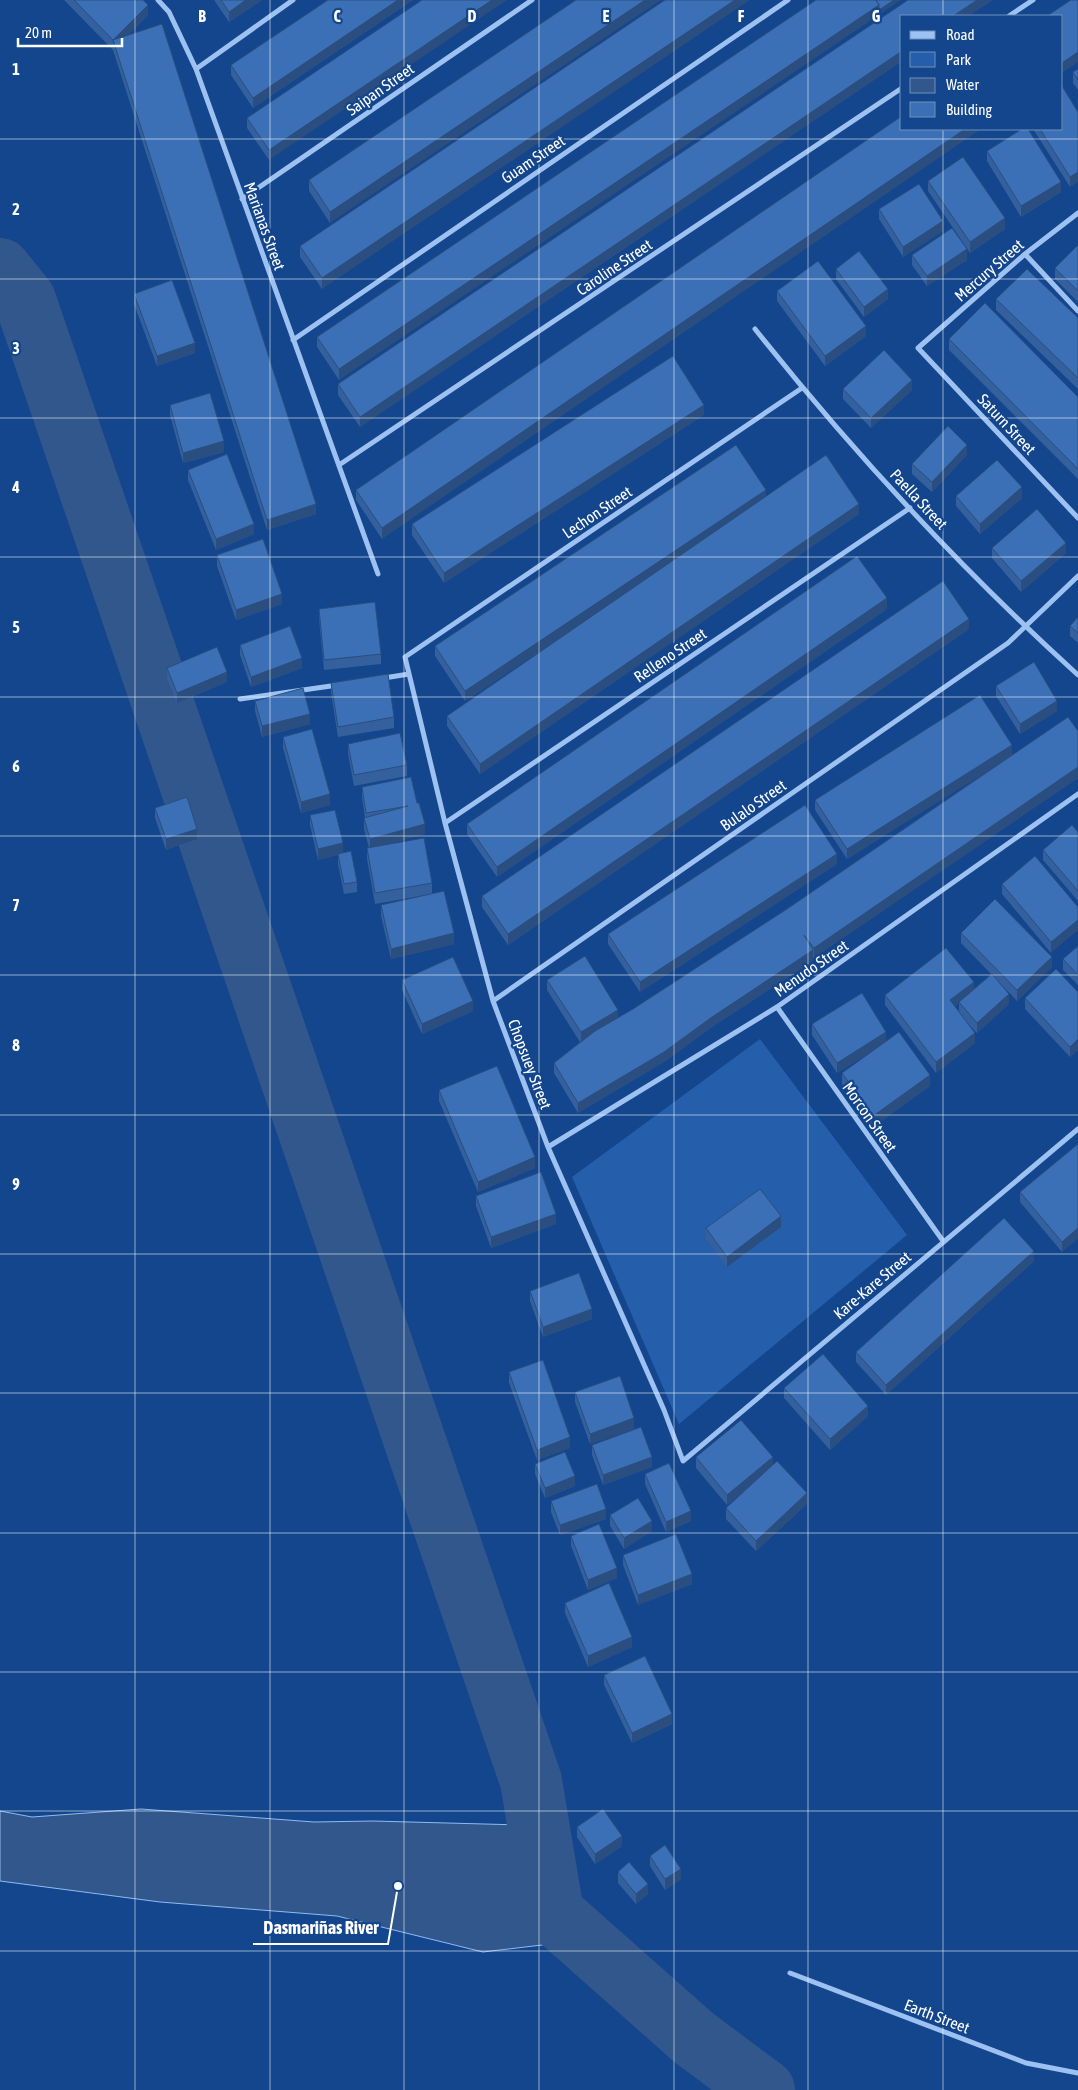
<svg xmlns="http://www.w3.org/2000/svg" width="1078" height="2090" font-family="'Asap Condensed',sans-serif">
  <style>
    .green { fill: #255fac }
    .water { fill: #32578c; stroke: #8fbbf4 }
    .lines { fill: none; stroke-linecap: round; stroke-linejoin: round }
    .river { stroke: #32578c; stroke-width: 62 }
    .street { stroke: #9dc1f1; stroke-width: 5 }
    .wall { fill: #34609d; fill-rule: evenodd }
    .shaded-wall { fill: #2a4e7f }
    .building { fill: #3c70b6; stroke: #2a4e7f }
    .grid { fill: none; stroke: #fff; stroke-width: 1; stroke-opacity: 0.55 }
    .labels { text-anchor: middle; stroke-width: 4.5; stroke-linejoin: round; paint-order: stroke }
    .street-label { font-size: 16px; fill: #fff; stroke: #13468d }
    .grid-label { font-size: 16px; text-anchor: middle; font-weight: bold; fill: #fff; stroke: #13468d; stroke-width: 4.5; stroke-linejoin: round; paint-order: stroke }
    .leader { fill: none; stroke: #fff; stroke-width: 2 }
    .callout-dot { fill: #fff; stroke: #13468d; stroke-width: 2 }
    .callout-label { font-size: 18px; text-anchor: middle; font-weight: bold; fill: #fff; stroke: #13468d; stroke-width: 4.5; stroke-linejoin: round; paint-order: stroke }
  </style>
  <rect width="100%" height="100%" fill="#13468d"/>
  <path class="green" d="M760,1039L907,1235L679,1424L572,1177Z"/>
  <path class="water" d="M141,1809L314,1822L373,1821L521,1825L559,1943L483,1952L337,1916L160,1902L0,1881V1811L32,1817Z"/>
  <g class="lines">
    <path class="river" d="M0,269L25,300L531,1781L553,1913
      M512,1906L553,1913L694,2038L764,2090"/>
    <path class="street" d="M158,0L169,12L196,69L378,574
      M1009,16L1033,0
      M196,69L293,0
      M242,199L532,0
      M1078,213L1025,254L918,348L1078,518
      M1025,254L1078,311
      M755,329C853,452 961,569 1078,675
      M293,340L788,0
      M802,388L405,657L445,823L493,1001L548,1147L664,1410L683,1461L1078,1129
      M339,465L902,88
      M384,678L409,674
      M240,699L338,685
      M445,823L910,508
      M493,1001L1008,643L1078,576
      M777,1007L943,1241
      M548,1147L777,1007L1078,794
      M790,1973L1026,2063L1078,2073"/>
  </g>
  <path class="wall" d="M64,0H143L148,15L128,35L316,514L267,530L113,50Z
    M214,0H262L229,22Z
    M328,0H413L253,108L231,75V65Z
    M422,0L269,160L247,128V118Z
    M576,0L330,223L309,191V180Z
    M665,0L322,289L300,257V246Z
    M816,0L339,380L317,347V337Z
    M908,0H993L968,16H902V61L360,427L338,395V384Z
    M1078,69V90L1073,83V72Z
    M1078,112L1070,187L1033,129H1062Z
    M902,116L382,539L356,500V490Z
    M987,151L1061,192L1021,217L987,161Z
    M928,181L1005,229L970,253L928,191Z
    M879,209L943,231L903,257L879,219Z
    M1078,245V302L1055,279V268Z
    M912,255L967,260L927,286L912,265Z
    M836,269L888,299L864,317L836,279Z
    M777,291L866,336L825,366L777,301Z
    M134,294L195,353L157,366L134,304Z
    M996,299L1078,318V389L996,310Z
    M949,339L1078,397V479L949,350Z
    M843,389L912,390L871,428L843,399Z
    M170,405L224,452L183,463L170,415Z
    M704,415L444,583L412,535V524Z
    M967,455L932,492L912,474V464Z
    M188,470L254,534L216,550L188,480Z
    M766,496L859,514L480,774L447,726V716L555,641L465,701L435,656V646Z
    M956,496L1022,498L980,534L956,506Z
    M992,548L1066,553L1021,592L992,558Z
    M217,555L282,604L236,620L217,566Z
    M319,609L381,654V664L324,670L319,619Z
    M887,609L497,877L467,834V824Z
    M1078,617V643L1070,636V626Z
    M969,629L508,945L482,907V896Z
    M240,645L302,668L251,687L240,655Z
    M167,668L227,682L177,703L167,678Z
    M331,683L394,717V728L338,737L331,693Z
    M996,686L1057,711L1020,734L996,696Z
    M255,701L310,724L262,737L255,711Z
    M1078,731V778L813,958V961L712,1027L664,1062L578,1113L554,1073V1063L580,1042L547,990V980L618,1018L633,1009L787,909L1001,762L847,859L815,810V800L1012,755Z
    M283,737L330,805L301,813L283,748Z
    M348,744L407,765V776L354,786L348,754Z
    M362,787L417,803L425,834L385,845L432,883V893L454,944L391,959L381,916V905L426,895L375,904L367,859V848H369L364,829V818H365L362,798Z
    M155,808L197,839L166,850L155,818Z
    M310,815L343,853L357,882V892L344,894L338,864V855L318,860L310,825Z
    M1078,832V901L1043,860V850Z
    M837,864L640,992L608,944V934Z
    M1002,884L1078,907L1051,953L1002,894Z
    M961,933L1052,967L1017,1001L997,980L1009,1004L977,1033L968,1024L975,1043L936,1073L885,1005V995L974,989L991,974L961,943ZM959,1003V1011L955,1006Z
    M1078,946V985L1063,970V959Z
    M402,980L473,1011L422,1034L402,990Z
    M1078,992V1050L1070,1057L1025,1009V998Z
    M812,1024L886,1041L930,1086L873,1127L842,1084V1073L877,1048L837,1073L812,1035Z
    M439,1090L535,1168L478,1192L439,1101Z
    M1078,1144L1062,1252L1020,1202V1192Z
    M476,1196L556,1224L491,1248L476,1206Z
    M781,1227L727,1267L706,1239V1228Z
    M1034,1261L886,1395L856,1362V1352Z
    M530,1291L592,1319L543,1337L530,1301Z
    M509,1372L570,1448L537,1460L509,1383Z
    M784,1388L868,1416L830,1450L784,1398Z
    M575,1392L634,1429L590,1444L575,1402Z
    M592,1445L652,1467L603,1485L592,1455Z
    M696,1457L773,1465L807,1504L756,1551L726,1519V1508L753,1484L727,1505L696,1468Z
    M535,1464L575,1486L545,1498L535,1474Z
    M645,1474L691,1521L666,1532L645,1484Z
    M551,1501L606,1519L560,1535L551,1512Z
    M610,1515L652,1531L624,1549L610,1526Z
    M571,1536L617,1578L588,1590L571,1546Z
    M623,1555L692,1584L638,1605L623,1565Z
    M565,1603L632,1647L588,1667L565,1613Z
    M604,1675L672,1724L632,1743L604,1685Z
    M577,1827L622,1846L595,1864L577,1837Z
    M650,1856L681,1879L665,1890L650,1866Z
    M618,1872L648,1894L636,1904L618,1883Z"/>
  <path class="shaded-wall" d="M246,0H262L229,22V12Z
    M398,0H413L253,108V98Z
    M492,0H507L269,160V150Z
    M645,0H661L330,223V212Z
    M735,0H750L322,289V278Z
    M894,0H901L339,380V369L879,5Z
    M977,0H993L968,16H953Z
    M148,5V15L115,48L113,40Z
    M902,51V61L360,427V417Z
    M1078,52V62L1062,73V63Z
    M965,129H981L382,539V528Z
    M1078,172V182L1070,187V177Z
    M1061,182V192L1021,217V206Z
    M1005,218V229L970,253V242Z
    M943,221V231L903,257V247Z
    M967,249V260L927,286V276Z
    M888,289V299L864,317V307Z
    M866,326V336L825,366V356Z
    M195,343V353L157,366V356Z
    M912,380V390L871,428V418Z
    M704,405V415L444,583V573Z
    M224,441V452L183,463V453Z
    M967,445V455L932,492V482Z
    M1022,487V498L980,534V524Z
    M766,490V501L465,701V691Z
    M316,504V514L267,530V520Z
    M859,504V514L480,774V764Z
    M254,524V534L216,550V539Z
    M1066,543V553L1021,592V581Z
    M282,594V604L236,620V610Z
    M887,598V609L497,877V867Z
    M969,619V629L508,945V934Z
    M302,658V668L251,687V677Z
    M227,672V682L177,703V693Z
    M1057,701V711L1020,734V724Z
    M310,714V724L262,737V726Z
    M1012,745V756L847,859V849Z
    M1078,767V778L814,958V948Z
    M330,794V805L301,813V802Z
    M425,824V834L370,849V839Z
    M197,829V839L166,850V839Z
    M343,843V854L318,860V849Z
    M837,854V864L640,992V982Z
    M1078,920V930L1051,953V942Z
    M454,933V944L391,959V949Z
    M813,950V961L712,1027L664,1062L578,1113V1103Z
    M1052,957V967L1017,1001V990Z
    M974,982V992L950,1010V1000Z
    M1009,994V1004L977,1033V1023Z
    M473,1001V1011L422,1034V1024Z
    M618,1010V1020L581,1043V1032Z
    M886,1032V1042L837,1073V1063Z
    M975,1033V1043L936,1073V1062Z
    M1078,1039V1050L1070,1057V1047Z
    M930,1075V1086L873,1127V1116Z
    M535,1157V1168L478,1192V1182Z
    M556,1214V1224L491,1248V1237Z
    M781,1216V1227L727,1267V1257Z
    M1078,1228V1239L1062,1252V1242Z
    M1034,1251V1261L886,1395V1385Z
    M592,1309V1319L543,1337V1327Z
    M868,1406V1416L830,1450V1439Z
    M634,1418V1429L590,1444V1434Z
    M570,1437V1448L537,1460V1450Z
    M652,1457V1467L603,1485V1475Z
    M773,1457V1467L727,1505V1495Z
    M575,1476V1486L545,1498V1488Z
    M807,1493V1504L756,1551V1541Z
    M606,1509V1519L560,1535V1525Z
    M691,1511V1521L666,1532V1522Z
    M652,1521V1531L624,1549V1538Z
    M617,1568V1578L588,1590V1580Z
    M692,1574V1584L638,1605V1595Z
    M632,1637V1647L588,1667V1656Z
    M672,1714V1724L632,1743V1733Z
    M622,1836V1846L595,1864V1854Z
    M681,1869V1879L665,1890V1879Z
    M648,1884V1894L636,1904V1894Z"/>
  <path class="building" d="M74,0H143L148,5L113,40L162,24L316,504L267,520L113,40Z
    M221,0H246L229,12Z
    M328,0H398L253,98L231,65Z
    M422,0H492L269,150L247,118Z
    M576,0H645L330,212L309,180Z
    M665,0H735L322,278L300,246Z
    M816,0H876L879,5L339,369L317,337Z
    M876,0H894L879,10V5Z
    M908,0H977L953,16H902V51L360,417L338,384Z
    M1071,0H1078V52L1062,63V16H1047Z
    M1078,69V80L1073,72Z
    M1062,86L1078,112V172L1070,177L1040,129H1062Z
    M902,116V129H965L382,528L356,490Z
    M1022,129H1028L1061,182L1021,206L987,151Z
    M963,157L1005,218L970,242L928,181Z
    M919,184L943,221L903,247L879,209Z
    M952,228L967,249L927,276L912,255Z
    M1078,245V291L1055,268Z
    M859,251L888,289L864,307L836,269Z
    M818,261L866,326L825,356L777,291Z
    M1027,269L1078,318V378L996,299Z
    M172,280L195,343L157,356L134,294Z
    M985,303L1078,397V469L949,339Z
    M884,350L912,380L871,418L843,389Z
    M673,356L704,405L444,573L412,524Z
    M210,393L224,441L183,453L170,405Z
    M948,426L967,445L932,482L912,464Z
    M736,445L766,490L465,691L435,646Z
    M227,454L254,524L216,539L188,470Z
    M826,455L859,504L480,764L447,716Z
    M997,460L1022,487L980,524L956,496Z
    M1037,509L1066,543L1021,581L992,548Z
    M263,539L282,594L236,610L217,555Z
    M857,556L887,598L497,867L467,824Z
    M943,581L969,619L508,934L482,896Z
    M375,602L381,654L324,660L319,609Z
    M1078,617V633L1070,626Z
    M290,626L302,658L251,677L240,645Z
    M217,647L227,672L177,693L167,668Z
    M1034,662L1057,701L1020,724L996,686Z
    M388,674L394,717L338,727L331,683Z
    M303,688L310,714L262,726L255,701Z
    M980,695L1012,745L847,849L815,800Z
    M1068,717L1078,731V767L814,948L804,935L813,950L712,1017L664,1052L578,1103L554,1063L595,1031L633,1009L787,909Z
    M312,729L330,794L301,802L283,737Z
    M400,733L407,765L354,775L348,744Z
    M411,777L417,803H419L425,824L370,839L364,818L408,806L366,813L362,787Z
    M187,797L197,829L166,839L155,808Z
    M805,805L837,854L640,982L608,934Z
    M335,810L343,843L318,849L310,815Z
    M1072,825L1078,832V891L1043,850Z
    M424,838L432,883L375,893L367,848Z
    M351,851L357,882L344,884L338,854Z
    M1035,856L1078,907V920L1051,942L1002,884Z
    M444,891L454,933L391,949L381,905Z
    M995,899L1052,957L1017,990L961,933Z
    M1078,946V975L1063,959Z
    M946,948L974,982L950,1000L975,1033L936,1062L885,995Z
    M585,956L618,1010L581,1032L547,980Z
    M453,957L473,1001L422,1024L402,980Z
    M1056,969L1078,992V1039L1070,1047L1025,998Z
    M992,974L1009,994L977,1023L959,1002Z
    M862,993L886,1032L837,1063L812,1024Z
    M899,1032L930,1075L873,1116L842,1073Z
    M497,1066L535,1157L478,1182L439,1090Z
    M1078,1144V1228L1062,1242L1020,1192Z
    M541,1172L556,1214L491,1237L476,1196Z
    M760,1189L781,1216L727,1257L706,1228Z
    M1004,1218L1034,1251L886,1385L856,1352Z
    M579,1273L592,1309L543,1327L530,1291Z
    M823,1354L868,1406L830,1439L784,1388Z
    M543,1360L570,1437L537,1450L509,1372Z
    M620,1376L634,1418L590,1434L575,1392Z
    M741,1420L773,1457L727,1495L696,1457Z
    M641,1427L652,1457L603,1475L592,1445Z
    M565,1452L575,1476L545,1488L535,1464Z
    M777,1461L807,1493L756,1541L726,1508Z
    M669,1463L691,1511L666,1522L645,1474Z
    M597,1484L606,1509L560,1525L551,1501Z
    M638,1498L652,1521L624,1538L610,1515Z
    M599,1524L617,1568L588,1580L571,1536Z
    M676,1534L692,1574L638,1595L623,1555Z
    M609,1583L632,1637L588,1656L565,1603Z
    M645,1656L672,1714L632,1733L604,1675Z
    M603,1809L622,1836L595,1854L577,1827Z
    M665,1845L681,1869L665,1879L650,1856Z
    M629,1862L648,1884L636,1894L618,1872Z"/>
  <path class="grid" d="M135,0V2090M270,0V2090M404,0V2090M539,0V2090M674,0V2090M808,0V2090M943,0V16M943,129V2090M0,139H1078M0,279H1078M0,418H1078M0,557H1078M0,697H1078M0,836H1078M0,975H1078M0,1115H1078M0,1254H1078M0,1393H1078M0,1533H1078M0,1672H1078M0,1811H1078M0,1951H1078"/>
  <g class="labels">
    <g class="street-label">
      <text transform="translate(380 89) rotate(-35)" y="6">Saipan Street</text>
      <text transform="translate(533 159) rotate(-34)" y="6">Guam Street</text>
      <text transform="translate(265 226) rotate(70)" y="6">Marianas Street</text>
      <text transform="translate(614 267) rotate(-34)" y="6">Caroline Street</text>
      <text transform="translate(989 270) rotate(-41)" y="6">Mercury Street</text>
      <text transform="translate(1007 424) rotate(47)" y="6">Saturn Street</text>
      <text transform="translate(919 499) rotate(47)" y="6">Paella Street</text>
      <text transform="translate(597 512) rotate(-34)" y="6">Lechon Street</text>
      <text transform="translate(670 655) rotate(-34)" y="6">Relleno Street</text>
      <text transform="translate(753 805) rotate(-35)" y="6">Bulalo Street</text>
      <text transform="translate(811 968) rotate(-35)" y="6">Menudo Street</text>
      <text transform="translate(530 1064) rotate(69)" y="6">Chopsuey Street</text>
      <text transform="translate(870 1117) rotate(55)" y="6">Morcon Street</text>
      <text transform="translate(872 1285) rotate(-40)" y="6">Kare-Kare Street</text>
      <text transform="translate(937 2016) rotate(21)" y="6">Earth Street</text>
    </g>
  </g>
  <g class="grid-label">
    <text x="202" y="22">B</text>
    <text x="337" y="22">C</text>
    <text x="472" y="22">D</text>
    <text x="606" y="22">E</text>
    <text x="741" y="22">F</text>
    <text x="876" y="22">G</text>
    <text x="16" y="75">1</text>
    <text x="16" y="215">2</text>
    <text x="16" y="354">3</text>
    <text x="16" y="493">4</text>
    <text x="16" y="633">5</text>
    <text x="16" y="772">6</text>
    <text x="16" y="911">7</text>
    <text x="16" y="1051">8</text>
    <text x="16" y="1190">9</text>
  </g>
  <path class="leader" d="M398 1886L388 1944H253"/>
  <circle class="callout-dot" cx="398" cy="1886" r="5"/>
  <g class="callout-label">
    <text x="321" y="1934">Dasmariñas River</text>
  </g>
  <rect x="900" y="15" width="162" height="115" fill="#13468d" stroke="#7190bb"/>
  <rect x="910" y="31" width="25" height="8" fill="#9dc1f1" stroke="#7190bb"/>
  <text x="946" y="40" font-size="15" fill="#ffffff">Road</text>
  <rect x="910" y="52" width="25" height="15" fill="#255fac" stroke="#7190bb"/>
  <text x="946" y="65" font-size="15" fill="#ffffff">Park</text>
  <rect x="910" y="78" width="25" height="15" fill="#32578c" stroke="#7190bb"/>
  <text x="946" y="90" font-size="15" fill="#ffffff">Water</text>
  <rect x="910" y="102" width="25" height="15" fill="#3c70b6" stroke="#7190bb"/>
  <text x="946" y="115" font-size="15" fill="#ffffff">Building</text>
  <path d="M18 38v8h104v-8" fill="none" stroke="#ffffff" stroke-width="2.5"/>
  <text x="25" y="38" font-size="15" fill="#ffffff" stroke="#13468d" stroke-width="4" paint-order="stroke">20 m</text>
</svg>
